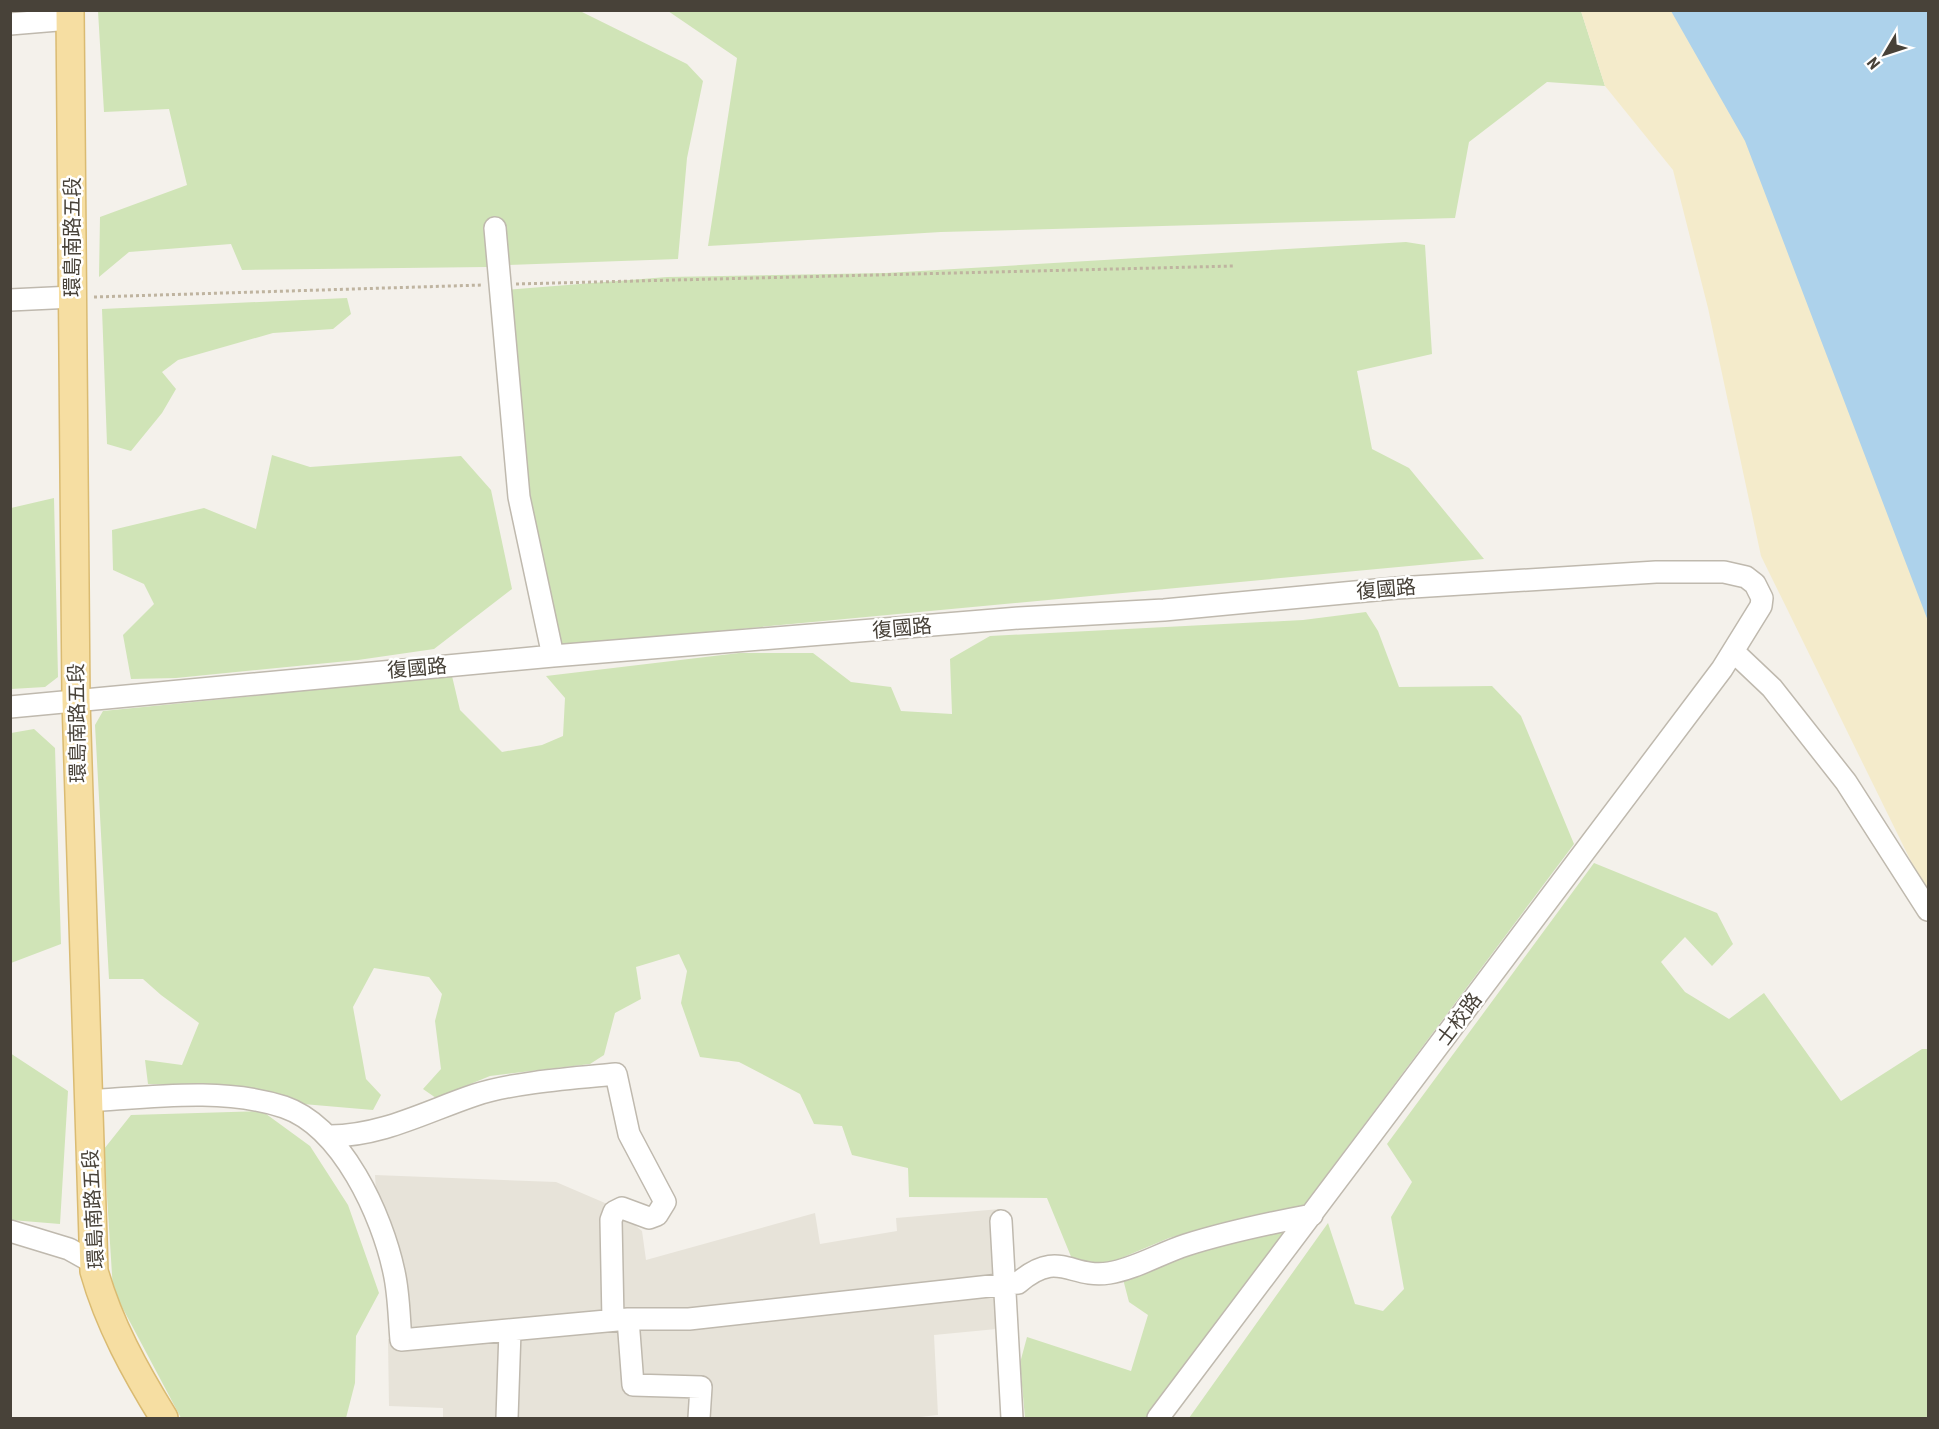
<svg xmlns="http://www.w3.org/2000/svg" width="1939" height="1429" font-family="'Roboto Condensed','Noto Sans TC',sans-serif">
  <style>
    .residential { fill: #e7e3d9 }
    .green { fill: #d0e4b7 }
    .sand { fill: #f4ebcb }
    .water { fill: #add2eb }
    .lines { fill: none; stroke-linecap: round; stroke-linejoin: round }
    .minor-casing { stroke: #bfb9ae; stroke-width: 24 }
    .major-casing { stroke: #dabb72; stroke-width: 30 }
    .path { stroke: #bfb4a0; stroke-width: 3; stroke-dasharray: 3 3; stroke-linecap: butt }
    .minor { stroke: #fff; stroke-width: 21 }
    .major { stroke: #f6dea2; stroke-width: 27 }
    .labels { text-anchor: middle; stroke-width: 5; stroke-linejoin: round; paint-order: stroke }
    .street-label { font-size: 20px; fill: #484239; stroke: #fff }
  </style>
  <rect width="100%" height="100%" fill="#f4f1eb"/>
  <path class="residential" d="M375,1175L556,1182L612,1206L642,1231L646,1260L815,1213L820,1244L897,1231L896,1218L1000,1209L1007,1328L934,1335L938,1415L910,1418H443V1408L389,1406L388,1339L401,1340L377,1209Z"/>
  <path class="green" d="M98,11H580L687,64L703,81L687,158L678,259L508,265L497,223L484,225L487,267L242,270L231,244L129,252L99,277L100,217L187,185L169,109L104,112Z
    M668,11H1581L1605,86L1547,82L1469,142L1455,218L941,232L708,246L737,58Z
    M1406,242L1425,245L1432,354L1357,371L1372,449L1409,468L1484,559L558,646L535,548L505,290L667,277L886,273Z
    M347,298L351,314L333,329L273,333L178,360L162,372L176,389L162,413L131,451L107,444L102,309Z
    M272,455L310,467L461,456L491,490L512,589L434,649L358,660L176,678L131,679L123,635L154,604L144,584L113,570L112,530L204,508L256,529Z
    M54,498L58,677L45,687L11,689V508Z
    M1366,612L1378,631L1399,687L1492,686L1521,716L1574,844L1301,1209L1254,1215L1169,1238L1107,1264L1072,1259L1047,1198L909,1197L908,1168L852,1155L842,1126L814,1124L800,1094L739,1062L700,1057L681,1003L687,971L679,954L636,967L641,999L615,1013L604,1055L590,1064L490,1076L436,1098L423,1089L441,1069L435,1021L442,994L429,977L374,968L353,1007L366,1079L381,1095L373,1110L303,1104L239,1087L148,1084L145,1060L182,1065L199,1023L161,995L143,979H109L95,725L103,711L452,676L460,710L502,752L542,745L563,736L565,698L546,676L739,653H813L851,682L891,687L901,711L952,714L950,659L990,636L1303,620Z
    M34,729L55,748L61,944L11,963V733Z
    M1594,863L1717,913L1733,944L1712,966L1685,937L1661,962L1685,992L1729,1019L1764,993L1841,1101L1922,1049H1928V1418H1189L1328,1223L1355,1304L1383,1311L1404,1289L1391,1217L1412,1182L1387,1144Z
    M10,1053L68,1091L60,1224L11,1220Z
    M262,1111L310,1146L348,1205L379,1293L356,1336L355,1383L346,1418H181L113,1290L104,1149L131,1115Z
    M1280,1228L1284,1236L1149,1418H1025L1020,1363L1027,1337L1131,1371L1148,1315L1129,1302L1123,1279L1195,1253Z"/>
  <path class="sand" d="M1581,11H1785L1928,394V896L1761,556L1708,308L1673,170L1605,86Z"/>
  <path class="water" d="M1671,11H1928V621L1745,141Z"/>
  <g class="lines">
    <defs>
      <path id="minor" d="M10,24L70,19
        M495,228L519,497L553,656
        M10,300L73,297
        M1734,652L1772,688L1846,782L1928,910
        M10,707L553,656L1019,618L1164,610L1397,588L1656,572H1724L1746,577L1755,584L1762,598L1761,606L1722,669L1158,1418
        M89,1101C152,1097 223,1087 284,1107C342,1127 382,1215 394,1272C399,1294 399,1318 401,1340L628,1319H689L1018,1283C1059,1248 1070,1279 1109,1273C1135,1269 1161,1253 1186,1245C1227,1232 1270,1223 1312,1215
        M330,1136C382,1136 427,1111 475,1095C514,1082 575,1078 616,1074L629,1134L665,1202L657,1215L649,1218L622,1208L614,1212L611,1220L613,1320
        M1001,1221L1012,1418
        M10,1231L69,1249L94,1263
        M628,1319L633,1385L701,1387L699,1418
        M507,1418L510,1331"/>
      <path id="major" d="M70,10L76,700L94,1271C109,1324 135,1371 164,1418"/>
    </defs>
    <use href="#minor" class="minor-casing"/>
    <use href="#major" class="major-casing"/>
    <path class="path" d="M516,284L1234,266
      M94,297L483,285"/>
    <use href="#minor" class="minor"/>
    <use href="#major" class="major"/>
  </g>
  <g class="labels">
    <g class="street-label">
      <text transform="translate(72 237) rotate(-90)" y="7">環島南路五段</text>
      <text transform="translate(1386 589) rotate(-5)" y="7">復國路</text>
      <text transform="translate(902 628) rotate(-5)" y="7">復國路</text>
      <text transform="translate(417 668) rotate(-5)" y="7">復國路</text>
      <text transform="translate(77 723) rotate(-91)" y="7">環島南路五段</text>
      <text transform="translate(1459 1019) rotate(-53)" y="7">士校路</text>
      <text transform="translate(93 1209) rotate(-93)" y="7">環島南路五段</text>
    </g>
  </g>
  <rect width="1939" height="1429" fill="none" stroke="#484239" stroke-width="24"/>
  <g transform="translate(1885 54) rotate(231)" stroke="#ffffff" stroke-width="4.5" paint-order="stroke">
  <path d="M0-4.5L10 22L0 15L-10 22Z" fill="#484239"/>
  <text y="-9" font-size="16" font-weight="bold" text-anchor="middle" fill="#484239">N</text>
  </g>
</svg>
